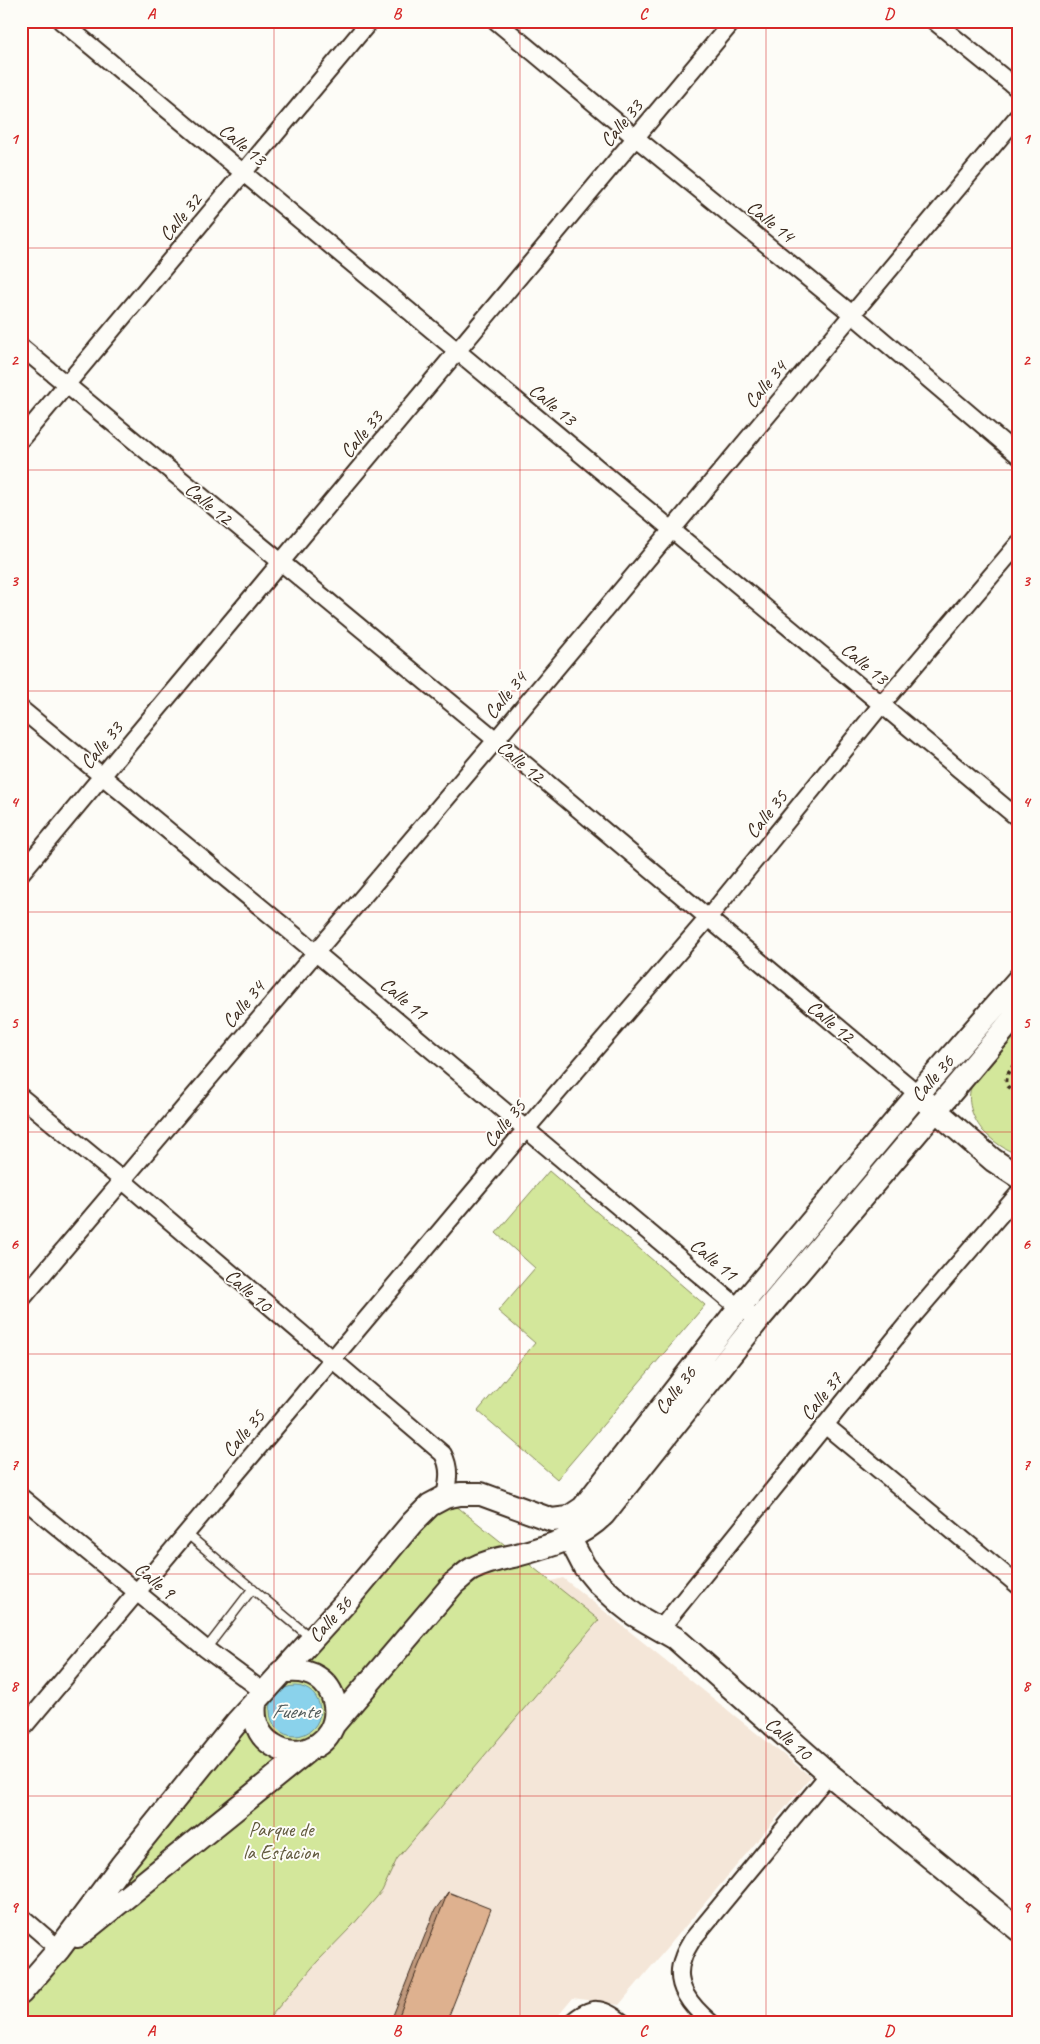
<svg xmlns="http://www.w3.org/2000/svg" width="1040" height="2044" font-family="Caveat,sans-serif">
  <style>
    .built { fill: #f4e6d8 }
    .green { fill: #d3e79b; stroke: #87885c }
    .water { fill: #8ad2eb; stroke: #6a8f99 }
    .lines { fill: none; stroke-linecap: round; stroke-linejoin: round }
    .lane-casing { stroke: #3b2a1e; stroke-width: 11 }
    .street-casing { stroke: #3b2a1e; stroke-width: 20 }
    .secondary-casing { stroke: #3b2a1e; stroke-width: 26 }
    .path { stroke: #3b2a1e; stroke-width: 3; stroke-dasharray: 4 4; stroke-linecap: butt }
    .lane { stroke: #fdfcf7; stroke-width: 8 }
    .street { stroke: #fdfcf7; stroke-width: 16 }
    .secondary { stroke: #fdfcf7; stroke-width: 22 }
    .wall { fill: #bf987b; stroke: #3b2a1e }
    .building { fill: #deb18f; stroke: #3b2a1e }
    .grid { fill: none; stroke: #d62828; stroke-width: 1; stroke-opacity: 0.55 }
    .labels { text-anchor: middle; stroke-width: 4; stroke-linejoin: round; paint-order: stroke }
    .street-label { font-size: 20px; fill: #3b2a1e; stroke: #fdfcf7 }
    .park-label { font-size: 20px; fill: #61593d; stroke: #fdfcf7 }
    .water-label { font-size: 21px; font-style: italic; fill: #535c5c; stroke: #fdfcf7 }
    .neatline { fill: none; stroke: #d62828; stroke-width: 2 }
    .grid-label { font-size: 16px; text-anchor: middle; font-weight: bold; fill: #d62828 }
  </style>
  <rect width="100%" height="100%" fill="#fdfcf7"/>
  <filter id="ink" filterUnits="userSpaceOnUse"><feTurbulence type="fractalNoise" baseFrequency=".02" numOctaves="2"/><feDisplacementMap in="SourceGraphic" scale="10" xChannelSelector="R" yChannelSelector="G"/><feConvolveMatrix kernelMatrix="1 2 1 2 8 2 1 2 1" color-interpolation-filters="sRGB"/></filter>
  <g filter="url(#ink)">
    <path class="built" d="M563,1578L811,1777L619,2005L573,1998L552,2023H57L497,1595Z"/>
    <path class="green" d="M1019,1027V1154C1005,1151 993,1141 983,1131C974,1120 966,1103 971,1088C978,1068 1005,1043 1019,1027Z
      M549,1171L705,1305L557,1479L478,1411L535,1343L498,1311L535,1268L496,1233Z
      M445,1497L599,1620L397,1859L382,1891L352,1926L317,1962L265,2023H21V1993L121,1866Z"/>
    <path class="water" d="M270 1711a25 25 0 1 1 50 0a25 25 0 1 1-50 0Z"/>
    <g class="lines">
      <defs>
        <path id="lane" d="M186,1533L311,1638
          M206,1649L253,1588"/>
        <path id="street" d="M61,21L1019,819
          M496,21L636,138L852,314L1019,456
          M934,21L1019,90
          M21,347L496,740L918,1094
          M21,439L370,21
          M21,709L315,952L739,1308L748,1313
          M21,873L733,21
          M21,1097L122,1180L443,1454C451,1469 448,1481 445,1497
          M21,1300L496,740L1019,115
          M825,1425L1019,1586
          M21,1497L206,1649L264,1692
          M661,1628L914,1315L1019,1193
          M21,1730L526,1129L708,918L882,704L1019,543
          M21,1916L59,1949
          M571,2023C591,2005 602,2006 623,2023
          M711,2023C692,2007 672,1985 683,1958C685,1951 689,1946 692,1940L829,1774"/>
        <path id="secondary" d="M925,1101L993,1160L1019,1177
          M570,1539L584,1566L598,1583L621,1604L635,1615L675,1638L829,1774L1019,1930
          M255,1703C253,1720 258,1736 273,1745C282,1751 293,1753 303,1751C355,1738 342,1660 281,1672
          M333,1725L454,1583C460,1579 466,1572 472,1569C485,1562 499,1559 513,1556C547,1547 579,1539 604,1514L759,1319L1019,1012
          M78,1936L311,1748
          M21,1993L59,1949L121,1866L237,1722L346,1602L412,1523L430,1505L445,1497L460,1494H481L552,1520L568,1518L583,1508L739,1308L918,1094L1019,979"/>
      </defs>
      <use href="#lane" class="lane-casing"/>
      <use href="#street" class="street-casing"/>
      <use href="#secondary" class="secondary-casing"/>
      <path class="path" d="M1019,1058C1011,1067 994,1089 1019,1090"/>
      <use href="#lane" class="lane"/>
      <use href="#street" class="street"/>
      <use href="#secondary" class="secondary"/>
    </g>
    <path class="wall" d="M448,1892L446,2023H390L435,1910Z"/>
    <path class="building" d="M448,1892L491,1909L446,2023H396Z"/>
  </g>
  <path class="grid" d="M274,21V2023M520,21V2023M766,21V2023M21,248H1019M21,470H1019M21,691H1019M21,912H1019M21,1132H1019M21,1354H1019M21,1574H1019M21,1796H1019"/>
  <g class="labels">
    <g class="street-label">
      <text transform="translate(621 123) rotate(-50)" y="7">Calle 33</text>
      <text transform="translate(243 144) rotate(40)" y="7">Calle 13</text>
      <text transform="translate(180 217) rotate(-50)" y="7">Calle 32</text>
      <text transform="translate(771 221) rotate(39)" y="7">Calle 14</text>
      <text transform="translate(765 384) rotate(-50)" y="7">Calle 34</text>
      <text transform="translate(553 404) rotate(40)" y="7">Calle 13</text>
      <text transform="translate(361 434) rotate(-50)" y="7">Calle 33</text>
      <text transform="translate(209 503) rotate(40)" y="7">Calle 12</text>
      <text transform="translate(865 663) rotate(40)" y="7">Calle 13</text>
      <text transform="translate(505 695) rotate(-50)" y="7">Calle 34</text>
      <text transform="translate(101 745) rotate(-50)" y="7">Calle 33</text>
      <text transform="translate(521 761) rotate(40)" y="7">Calle 12</text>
      <text transform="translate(766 814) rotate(-51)" y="7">Calle 35</text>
      <text transform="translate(404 998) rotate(40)" y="7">Calle 11</text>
      <text transform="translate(243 1004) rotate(-50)" y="7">Calle 34</text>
      <text transform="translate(831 1021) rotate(40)" y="7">Calle 12</text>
      <text transform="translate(932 1078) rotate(-49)" y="7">Calle 36</text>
      <text transform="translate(504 1123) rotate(-50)" y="7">Calle 35</text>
      <text transform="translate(714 1259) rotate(40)" y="7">Calle 11</text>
      <text transform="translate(249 1290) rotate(41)" y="7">Calle 10</text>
      <text transform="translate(675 1390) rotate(-52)" y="7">Calle 36</text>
      <text transform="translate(821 1396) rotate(-51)" y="7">Calle 37</text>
      <text transform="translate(243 1433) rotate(-50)" y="7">Calle 35</text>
      <text transform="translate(155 1580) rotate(40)" y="7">Calle 9</text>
      <text transform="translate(330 1619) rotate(-48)" y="7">Calle 36</text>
      <text transform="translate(789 1738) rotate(41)" y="7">Calle 10</text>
    </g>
    <g class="park-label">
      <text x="281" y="1836">Parque de<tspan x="281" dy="23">la Estacion</tspan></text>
    </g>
    <g class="water-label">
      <text x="295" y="1718">Fuente</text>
    </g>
  </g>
  <rect width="1040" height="2044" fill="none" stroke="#fdfcf7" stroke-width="55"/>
  <rect x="28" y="28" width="984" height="1988" class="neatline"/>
  <g class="grid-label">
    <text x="151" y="19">A</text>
    <text x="397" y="19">B</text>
    <text x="643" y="19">C</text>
    <text x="889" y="19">D</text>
    <text x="14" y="144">1</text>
    <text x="1026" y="144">1</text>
    <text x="14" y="365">2</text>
    <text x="1026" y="365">2</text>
    <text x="14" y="586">3</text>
    <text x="1026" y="586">3</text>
    <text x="14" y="807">4</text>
    <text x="1026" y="807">4</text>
    <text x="14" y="1028">5</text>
    <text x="1026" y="1028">5</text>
    <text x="14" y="1249">6</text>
    <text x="1026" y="1249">6</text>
    <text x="14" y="1470">7</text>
    <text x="1026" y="1470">7</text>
    <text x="14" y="1691">8</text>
    <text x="1026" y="1691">8</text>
    <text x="14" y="1912">9</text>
    <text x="1026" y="1912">9</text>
    <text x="151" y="2036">A</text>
    <text x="397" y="2036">B</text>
    <text x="643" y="2036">C</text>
    <text x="889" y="2036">D</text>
  </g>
</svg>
